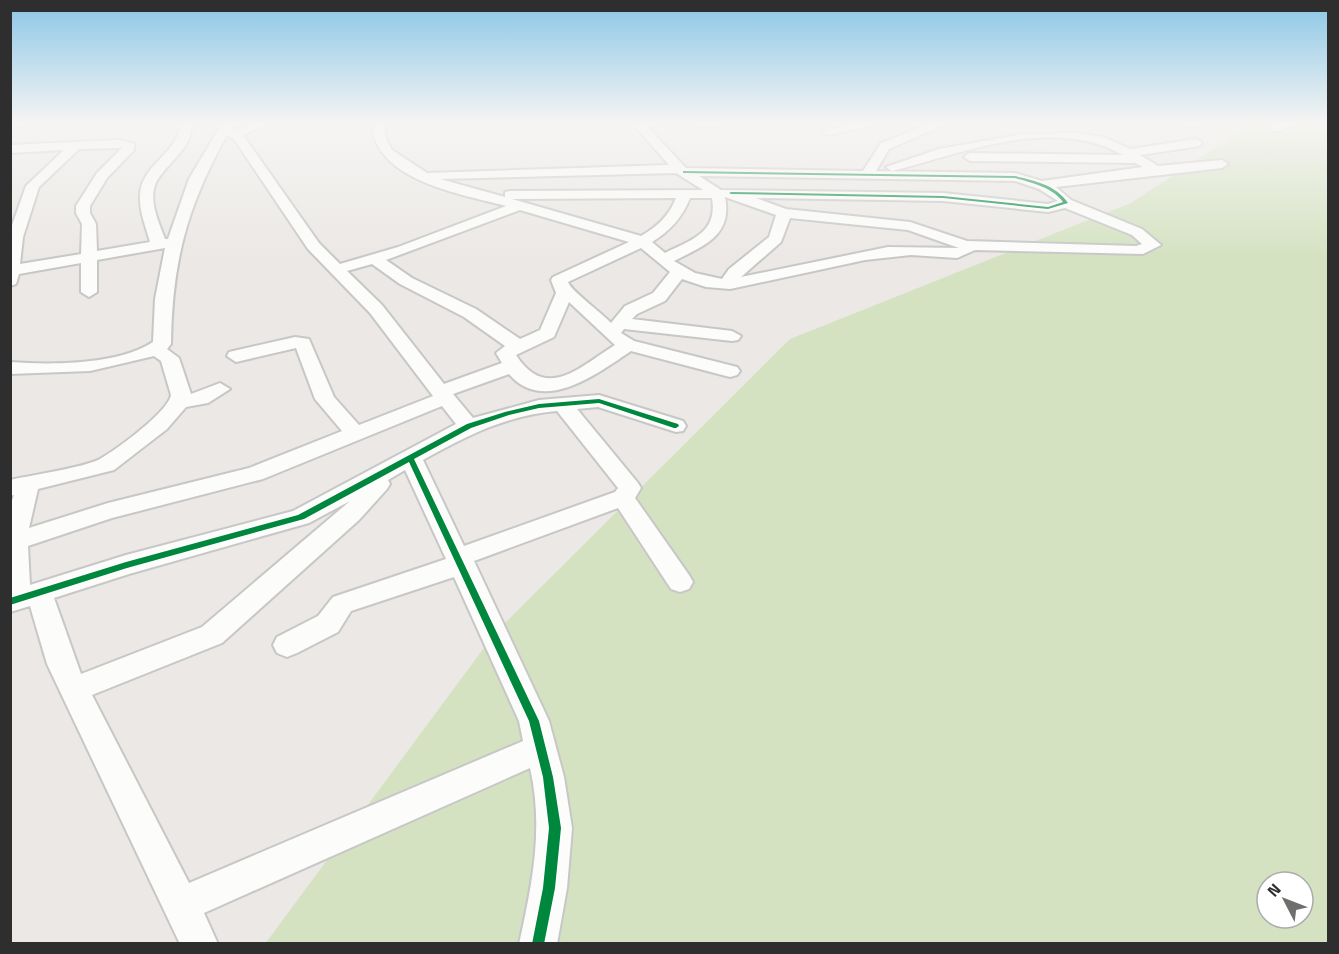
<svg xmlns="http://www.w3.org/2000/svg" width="1339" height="954" viewBox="0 0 1339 954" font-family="'Titillium Web',sans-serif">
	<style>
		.green { fill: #d4e2c1; fill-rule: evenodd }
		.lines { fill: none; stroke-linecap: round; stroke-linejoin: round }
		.minor-casing { stroke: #c7c7c7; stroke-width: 4 }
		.minor { fill: #fcfcfb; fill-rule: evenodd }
		.cycleway-casing { stroke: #fff; stroke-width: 3 }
		.cycleway { fill: #00873e; fill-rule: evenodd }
	</style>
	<rect width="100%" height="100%" fill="#ebe8e5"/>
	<!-- green -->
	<path class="green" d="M1253,123H1328V943L265,944L495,633L790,339L1131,203ZM1267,882H1303V918H1267Z"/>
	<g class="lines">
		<defs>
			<g id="minor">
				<path d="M10,123H22L10,132Z"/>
				<path d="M177,123H189C200,143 161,167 155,185C149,202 159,223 165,239H168L189,179L222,123H234L231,128L235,130L253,123H269L243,135L319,243L340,264L398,247L506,206C462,194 374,181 372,123H384L386,139L392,150L427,173L669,165L632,123H644L686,168L863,171L881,143L932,123H948L889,149L876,171L1015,173L1042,181L1143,167L1135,163L970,161L964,157L970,153L1123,155C1052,115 963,153 892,171L886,167L939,149L1023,134L1076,133L1103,137L1130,149L1196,139L1202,143L1200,146L1140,155L1158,166L1222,160L1228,164L1222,168L1056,187L1071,200L1142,229L1161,245L1143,254L975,250L957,258L911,255L865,260L730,289L706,287L682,279L665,301L637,314L632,319L732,331L741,336L738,340L732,341L624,329L621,333L634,341L737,367L740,371L737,375L730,377L631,351C598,373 544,415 509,374L453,394L473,418L539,400L599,395L683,421L686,426L683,431L676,432L598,407L577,409L638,483L641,488L635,498L689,575L693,582L689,589L680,592L671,589L618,508L474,561L549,721L564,777L572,828L567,888L557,944H519C532,885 544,828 530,768L204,913L218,944H180L47,664L30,606L10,612V505L14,495L10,496V480C31,475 83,468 100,459C116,450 168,412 171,395L161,361L154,356L90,371L10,374V362C52,365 118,365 153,342L155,299L165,248L97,260V292L89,297L81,292V263L19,274L16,284L10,286V231L26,186L64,150L10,153V145L119,140L134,144V150L107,178L90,206V213L96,224L97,251L150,242C146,227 139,211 140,195C141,166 176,154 180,127ZM227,135L234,139L308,249L370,313L433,396L359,425L334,397L309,339L295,337L229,352L227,356L236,362L296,348L315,399L342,431L249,468L108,503L29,528L38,489L114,470L167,429L186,407L208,403L230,389L220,383L191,394L179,358L167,349L171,344C172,262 187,206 227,135ZM119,148H122L97,173L76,206V213L82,224L81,254L20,264L23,237L39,187L79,149ZM676,173L703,190L510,191L505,192V197L440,179ZM699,176L1015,181L1039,189L1058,201L1048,204L943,193L721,190ZM725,197L776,215L769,237L729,269L722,279L695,273L674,261C703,246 733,236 725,197ZM676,198C669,216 657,227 641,236L512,199ZM690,198H712C718,233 691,240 665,253L652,242C670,231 682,218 690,198ZM756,198L943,201L1048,212L1065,208L1132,235L1142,244L1136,246L967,241L910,222L786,209ZM520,210L629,242L553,277L551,280L556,293L540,330L520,339L476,309L412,278L386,260ZM790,218L908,230L959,248L888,247L741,277L781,242ZM641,248L670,272L653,293L625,306L611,323C601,312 571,291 568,282ZM372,264L400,284L464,317L505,346L496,353L502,363L444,384L382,305L347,271ZM569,302L615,345C580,367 546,402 516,355L554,337ZM442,406L456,424L293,511L126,555L30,585L28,546L112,518L263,479ZM557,411L618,488L615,492L464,546L423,460C466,436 507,415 557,411ZM405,470L446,559L333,597L318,616L277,637L273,645L277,653L287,657L297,653L338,632L351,611L454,577L519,721L523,741L189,883L92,695L222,643L359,520L387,489L390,484L388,480ZM350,501L202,627L81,674L54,598L129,574L309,523Z"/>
				<path d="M694,123H721C715,128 700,128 694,123Z"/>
				<path d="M857,123H882L828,135L822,132Z"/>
				<path d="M1181,123H1198L1200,125L1194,128Z"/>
				<path d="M1279,123H1294L1279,131H1271V127Z"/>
			</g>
		</defs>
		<!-- minor casing -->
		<use href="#minor" class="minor-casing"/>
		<!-- minor -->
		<use href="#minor" class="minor"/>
		<defs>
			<g id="cycleway">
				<path d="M685,171L1015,176C1035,181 1056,185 1068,203L1048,209L943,198L731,194L729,193L731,192L943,196L1048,207L1063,202C1052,187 1032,183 1015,178L683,173V171Z"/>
				<path d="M599,399L678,424L679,426L676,428H674L599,403L539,408L509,415L471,428L414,459L539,721L553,777L561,828L555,888L544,944H532L543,888L549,828L543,777L529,721L409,462L304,519L127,568L10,605V598L126,562L298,515L467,424L505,412L539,404Z"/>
			</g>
		</defs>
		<!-- cycleway casing -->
		<use href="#cycleway" class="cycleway-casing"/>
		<!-- cycleway -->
		<use href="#cycleway" class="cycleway"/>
	</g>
	<!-- sky -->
	<linearGradient id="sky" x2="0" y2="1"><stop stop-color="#8bc6e6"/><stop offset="0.48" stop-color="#f6f5f3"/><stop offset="1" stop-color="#f6f5f3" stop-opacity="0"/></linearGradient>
	<rect width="1339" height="257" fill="url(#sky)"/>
	<!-- border -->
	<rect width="1339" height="954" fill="none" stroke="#2e2e2e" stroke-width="24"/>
	<!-- north arrow -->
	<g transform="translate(1285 900) rotate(312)"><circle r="28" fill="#ffffff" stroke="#ababab" stroke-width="1.5"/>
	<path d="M0-4.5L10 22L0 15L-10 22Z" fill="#706f6e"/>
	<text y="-9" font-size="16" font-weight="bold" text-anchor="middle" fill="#2e2e2e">N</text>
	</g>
</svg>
